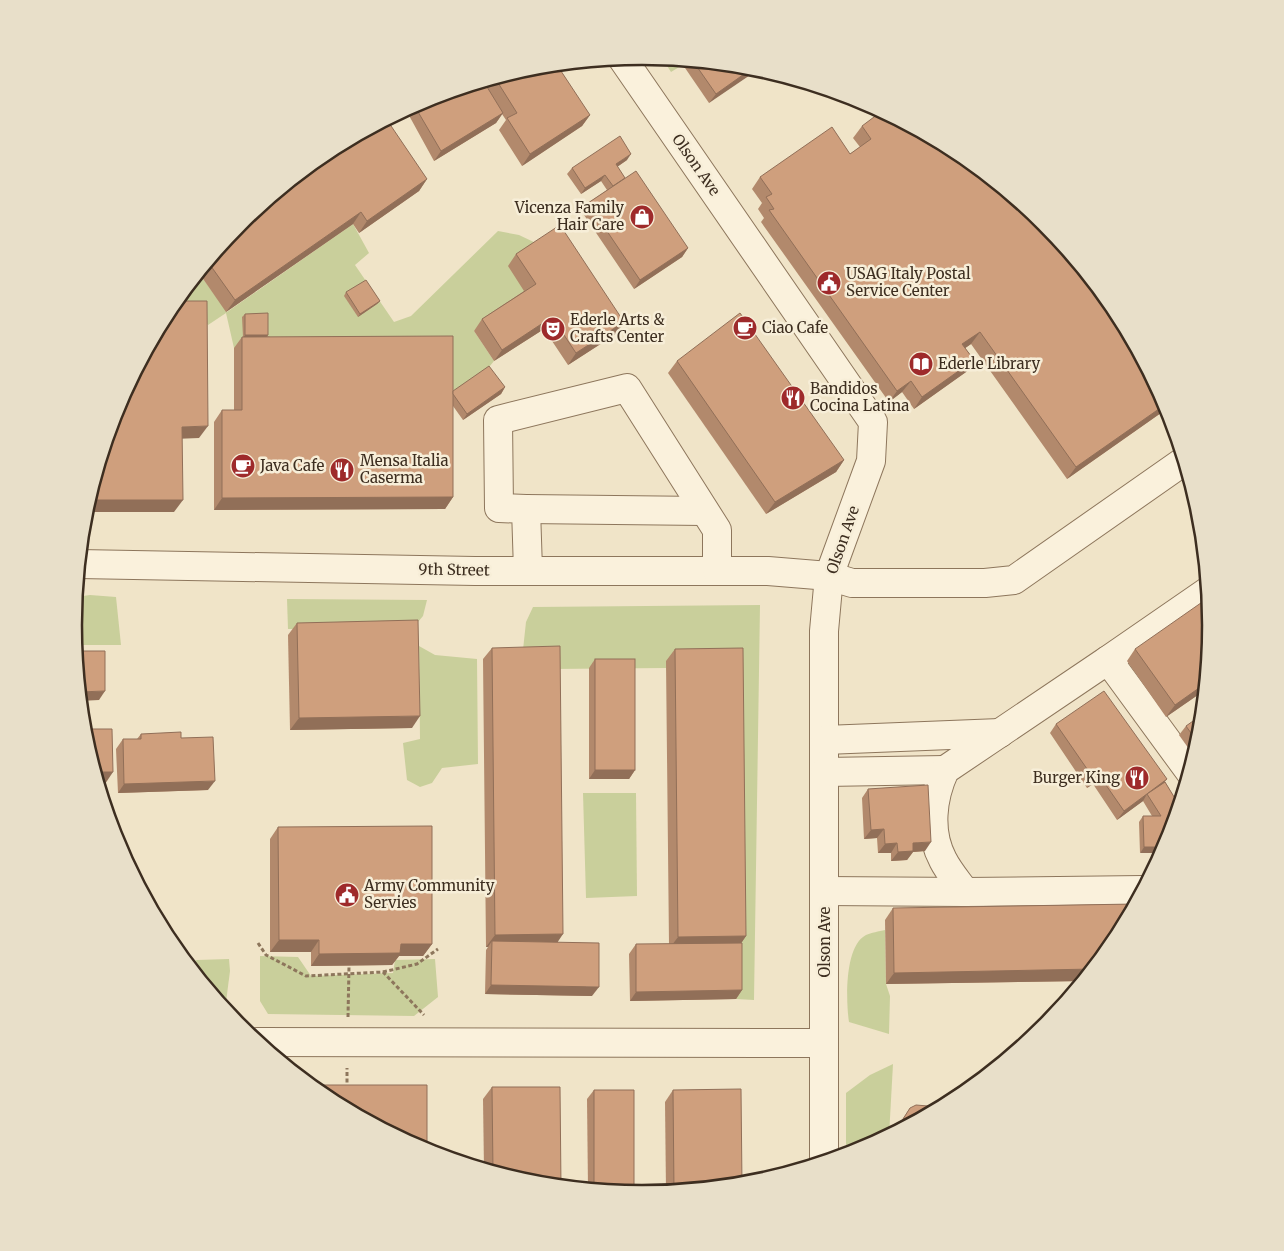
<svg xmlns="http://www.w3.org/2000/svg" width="1284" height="1251" viewBox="0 0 1284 1251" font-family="Merriweather,serif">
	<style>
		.green { fill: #c9cf9b }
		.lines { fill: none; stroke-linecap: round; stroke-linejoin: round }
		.minor-casing { stroke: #8d765c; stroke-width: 30 }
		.path { stroke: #8d765c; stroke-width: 3; stroke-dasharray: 4 2.5; stroke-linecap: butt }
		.minor { stroke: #faf1dc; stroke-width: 28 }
		.wall { fill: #b2896c }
		.shaded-wall { fill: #916f58 }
		.building { fill: #cf9f7d; stroke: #916f58 }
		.labels { text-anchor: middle; stroke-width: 5; stroke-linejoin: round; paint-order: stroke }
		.street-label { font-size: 15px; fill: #3d2e20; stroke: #f7eed8 }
		.poi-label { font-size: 15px; fill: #3d2e20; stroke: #f7eed8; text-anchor: start }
		.rim { fill: none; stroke: #3d2e20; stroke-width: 2.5 }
	</style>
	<rect width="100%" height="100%" fill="#f0e4c8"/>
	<!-- green -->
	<g class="green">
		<path d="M662,58L689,61L671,72Z"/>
		<path d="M353,224L369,253L355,265L394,322L411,316L498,231L519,235L540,245L527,296L474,331L494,361L485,372L447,398L444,348H234L226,313L208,325L199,313L175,302L199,273L227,312Z"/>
		<path d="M90,595L116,597L121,645H75L73,625L76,597Z"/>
		<path d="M287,599L427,600L423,616L412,629H288Z"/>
		<path d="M760,605L754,1000L736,999L666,668L551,669L522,659L526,622L533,607Z"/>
		<path d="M419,646L435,655L477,659L478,764L442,768L432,783L420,787L407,780L403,743L420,739Z"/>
		<path d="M583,793H636L637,896L586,898Z"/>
		<path d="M885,930L886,984L890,996L889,1034L849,1022C846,1003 844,946 866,935C871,933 879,931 885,930Z"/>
		<path d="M260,956L298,957L311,976L393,973L395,960L435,959L438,997L414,1016L268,1014L260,1001Z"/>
		<path d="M229,959L230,971L225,1010L187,964L197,960Z"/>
		<path d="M893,1064L889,1136L860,1152L846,1156V1093L870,1075Z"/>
	</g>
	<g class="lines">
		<defs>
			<g id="minor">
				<path d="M622,58L873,422L871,461L829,576L824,631V1162"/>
				<path d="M526,509L704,511"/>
				<path d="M79,564L475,571H768L829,576L852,583H985L1014,580L1184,461"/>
				<path d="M528,570L526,509L499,508L498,420L627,388L717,530V571"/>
				<path d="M1108,660L1208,591"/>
				<path d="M825,740L1000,733"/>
				<path d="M825,772L945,770"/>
				<path d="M825,891L965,892L1143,890"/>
				<path d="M965,892C958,882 949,872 943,860C928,832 932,798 945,770L1108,660L1190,772"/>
				<path d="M257,1042L824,1043"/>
			</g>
		</defs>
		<!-- minor casing -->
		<use href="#minor" class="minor-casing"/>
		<!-- path -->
		<g class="path">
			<path d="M258,943L266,955L306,976L383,972L424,1015"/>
			<path d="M383,972L417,964L438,949"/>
			<path d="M348,1017L349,966"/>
			<path d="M347,1089V1068"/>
		</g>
		<!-- minor -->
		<use href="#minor" class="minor"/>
	</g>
	<!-- wall -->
	<g class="wall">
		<path d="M686,61L753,67L709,103L683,65Z"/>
		<path d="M531,67L590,115L582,126L522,166L499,130L506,120L502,114L496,123L434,161L406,110L424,99Z"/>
		<path d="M862,126L1168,408L1067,479L971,344L965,348L974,360L966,372L914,409L902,392L889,402L761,222L764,218L758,209L762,203L752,189L760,177L850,154L860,147L853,138Z"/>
		<path d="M627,160L617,167L625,178L688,248L682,257L634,289L582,212L588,203L607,190L601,181L581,194L567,174L572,168Z"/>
		<path d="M427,179L419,191L359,233L353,224L226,312L199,273L240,223Z"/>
		<path d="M516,254L624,322L616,334L568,365L544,329L494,361L474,331L482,319L524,291L508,266Z"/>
		<path d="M346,292L380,301L377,304L358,317L344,296Z"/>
		<path d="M245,314L268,335L267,336L453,391L505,387L501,394L463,420L453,406V497L445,509L214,510V422L222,410H234V348L242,337H243L242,317Z"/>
		<path d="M677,361L844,460L836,472L766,514L668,373Z"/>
		<path d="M297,623L412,728L290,730L288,635Z"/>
		<path d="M492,648L558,942L592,996L485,994L486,950L488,947H486L483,659Z"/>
		<path d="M675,649L746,936L741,943L742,990L736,999L630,1001L629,954L636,944H669L666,661Z"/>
		<path d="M1135,649L1205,690L1166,717L1127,661Z"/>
		<path d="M595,659L635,770L629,779H589V668Z"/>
		<path d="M1056,724L1165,782L1179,805L1140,853L1139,822L1143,816H1152L1143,801L1117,820L1093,784L1087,788L1050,733Z"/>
		<path d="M1186,726L1200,737L1194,756L1179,735Z"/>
		<path d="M141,734L181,738L208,790L118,793L116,749L123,739H137Z"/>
		<path d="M868,789L925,851L913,852L907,860L891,861V853H878L877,838L864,839L862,798Z"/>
		<path d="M278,827L432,944L423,956H399L392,965L311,966V952H270V839Z"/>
		<path d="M893,908L1115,942L1083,981L886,984L885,920Z"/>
		<path d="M492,1087L531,1184L484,1170L483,1099Z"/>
		<path d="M594,1090L634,1194L588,1189L587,1099Z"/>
		<path d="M673,1090L742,1185L666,1192L665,1102Z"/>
		<path d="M910,1108L935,1111L899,1130V1125Z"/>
	</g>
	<!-- shaded-wall -->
	<g class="shaded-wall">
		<path d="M754,67L759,69L709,103L716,94Z"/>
		<path d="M503,113L496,123L434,161L441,151Z"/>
		<path d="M590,115L582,126L522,166L530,154Z"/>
		<path d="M631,154L627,160L611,171L616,164Z"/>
		<path d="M605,175L601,181L581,194L585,188Z"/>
		<path d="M427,179L419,191L359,233L367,221Z"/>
		<path d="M361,212L353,224L226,312L235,300Z"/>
		<path d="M688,248L682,257L634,289L640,280Z"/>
		<path d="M380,301L377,304L358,317L360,314Z"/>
		<path d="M552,317L544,329L494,361L502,350Z"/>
		<path d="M624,322L616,334L568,365L576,353Z"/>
		<path d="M980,332L971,344L954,356L962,344Z"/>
		<path d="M245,335H268L266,338H243Z"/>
		<path d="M974,360L966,372L914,409L922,397Z"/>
		<path d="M911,381L902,392L889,402L897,391Z"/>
		<path d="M505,387L501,394L463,420L467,414Z"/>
		<path d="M1166,404L1168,408L1067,479L1076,467Z"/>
		<path d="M208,426L199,438L174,439L182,427Z"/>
		<path d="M844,460L836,472L766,514L775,502Z"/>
		<path d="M453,497L445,509L214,510L222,498Z"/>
		<path d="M88,500H183L174,512H84Z"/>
		<path d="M1206,683L1205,690L1166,717L1175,705Z"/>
		<path d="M105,691L99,700L80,701L79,692Z"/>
		<path d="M420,716L412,728L290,730L299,718Z"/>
		<path d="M595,770H635L629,779H589Z"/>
		<path d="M95,772H113L105,784H98Z"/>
		<path d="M1099,775L1093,784L1087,788L1094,779Z"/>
		<path d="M1167,779L1160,788L1147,794L1143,801L1117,820L1124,811Z"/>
		<path d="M215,781L208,790L118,793L124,784Z"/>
		<path d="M884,829L877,838L864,839L871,830Z"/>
		<path d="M931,842L925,851L913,852L907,860L891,861L898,852L913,843Z"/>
		<path d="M897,843L891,853H878L885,844Z"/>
		<path d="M1144,847H1166L1163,853H1140Z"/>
		<path d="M563,934L555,946L492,941L488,947H486L495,935Z"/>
		<path d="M746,936L738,948L669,949L678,937Z"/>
		<path d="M279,940H319L311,952H270Z"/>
		<path d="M401,944H432L423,956H399L392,965L311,966L319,954Z"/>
		<path d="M1093,969L1083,981L886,984L894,973Z"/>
		<path d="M491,985L599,987L592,996L485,994Z"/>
		<path d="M742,990L736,999L630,1001L636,992Z"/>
	</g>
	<!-- building -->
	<g class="building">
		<path d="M693,61L753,67H754L716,94Z"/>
		<path d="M557,65L590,115L530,154L507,118L517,113L495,78L531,67Z"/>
		<path d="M484,82L503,113L441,151L414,105L424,99Z"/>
		<path d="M882,111L958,152L1045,223L1115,309L1166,404L1076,467L980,332L962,344L974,360L922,397L911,381L897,391L769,210L774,209L766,197L772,194L760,177L832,127L850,154L871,139L862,126Z"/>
		<path d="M387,120L427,179L367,221L361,212L235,300L208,262L240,223L326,152Z"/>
		<path d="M620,136L631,154L616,164L625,178L613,186L605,175L585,188L572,168Z"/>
		<path d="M636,171L688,248L640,280L588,203Z"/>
		<path d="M560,225L624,322L576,353L552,317L502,350L482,319L536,284L516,254Z"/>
		<path d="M366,280L380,301L360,314L346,292Z"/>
		<path d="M183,292V301H207L208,426L182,427L183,500H88L116,407L169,309Z"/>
		<path d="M268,313V335H245V314Z"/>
		<path d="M740,313L844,460L775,502L677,361Z"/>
		<path d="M453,336V497L222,498V410H242V337Z"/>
		<path d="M489,366L505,387L467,414L453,394V391Z"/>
		<path d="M1208,598L1211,626L1206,683L1175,705L1135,649Z"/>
		<path d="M418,620L420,716L299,718L297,623Z"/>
		<path d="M560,646L563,934L495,935L492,648Z"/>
		<path d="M743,648L746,936L678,937L675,649Z"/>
		<path d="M75,651H105V691L79,692Z"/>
		<rect x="595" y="659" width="40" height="111"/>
		<path d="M1104,691L1167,779L1124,811L1099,775L1094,779L1056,724Z"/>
		<path d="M1203,714L1200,737L1198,743L1186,726Z"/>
		<path d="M83,729H112L113,772H95L84,736Z"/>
		<path d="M181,732V738L213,737L215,781L124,784L123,739H141V734Z"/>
		<path d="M1165,782L1179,805L1168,844L1166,847H1144L1143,816H1161L1147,794Z"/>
		<path d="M928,785L931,842L913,843V851L898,852L897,843L885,844L884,829L871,830L868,789Z"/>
		<path d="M432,826V944H401L400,953L319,954V940H279L278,827Z"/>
		<path d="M1135,904L1115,942L1093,969L894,973L893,908Z"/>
		<path d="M492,941L599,943V987L491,985Z"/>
		<path d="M742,943V990L636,992V944Z"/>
		<path d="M309,1085H427V1152L326,1099Z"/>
		<path d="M492,1087H560L561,1187L531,1184L493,1172Z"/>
		<path d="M741,1089L742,1185L674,1192L673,1090Z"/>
		<path d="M594,1090H634V1194L594,1190Z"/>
		<path d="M916,1105L928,1106L935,1111L904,1128L903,1119L910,1108Z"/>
	</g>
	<!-- icons -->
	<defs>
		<symbol id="shop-disc" viewBox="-11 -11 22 22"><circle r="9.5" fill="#9e2a2b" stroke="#f7eed8"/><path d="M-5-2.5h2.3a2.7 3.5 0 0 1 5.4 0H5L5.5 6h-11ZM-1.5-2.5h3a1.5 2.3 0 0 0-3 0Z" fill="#fff"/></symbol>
		<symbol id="civic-disc" viewBox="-11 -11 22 22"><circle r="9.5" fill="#9e2a2b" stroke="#f7eed8"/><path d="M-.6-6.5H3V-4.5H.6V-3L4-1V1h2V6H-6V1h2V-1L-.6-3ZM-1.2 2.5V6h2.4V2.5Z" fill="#fff"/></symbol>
		<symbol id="cafe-disc" viewBox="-11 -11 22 22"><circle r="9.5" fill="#9e2a2b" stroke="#f7eed8"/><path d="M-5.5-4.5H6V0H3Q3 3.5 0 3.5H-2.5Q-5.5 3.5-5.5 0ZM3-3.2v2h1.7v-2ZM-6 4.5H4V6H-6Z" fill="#fff"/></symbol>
		<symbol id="theatre-disc" viewBox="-11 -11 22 22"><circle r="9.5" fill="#9e2a2b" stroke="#f7eed8"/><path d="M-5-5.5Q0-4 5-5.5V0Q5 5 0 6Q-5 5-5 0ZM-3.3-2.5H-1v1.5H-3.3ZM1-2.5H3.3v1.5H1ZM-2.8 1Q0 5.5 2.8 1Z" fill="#fff"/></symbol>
		<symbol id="library-disc" viewBox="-11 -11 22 22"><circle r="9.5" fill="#9e2a2b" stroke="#f7eed8"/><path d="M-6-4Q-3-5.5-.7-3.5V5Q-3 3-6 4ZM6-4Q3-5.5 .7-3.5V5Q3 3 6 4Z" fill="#fff"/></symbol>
		<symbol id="restaurant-disc" viewBox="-11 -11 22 22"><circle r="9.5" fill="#9e2a2b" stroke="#f7eed8"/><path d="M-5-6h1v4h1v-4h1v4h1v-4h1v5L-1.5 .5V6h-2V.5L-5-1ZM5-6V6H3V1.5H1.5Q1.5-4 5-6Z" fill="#fff"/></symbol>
	</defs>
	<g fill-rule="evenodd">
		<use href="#shop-disc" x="628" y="203" width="28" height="28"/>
		<use href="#civic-disc" x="815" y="269" width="28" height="28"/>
		<use href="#cafe-disc" x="731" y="314" width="28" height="28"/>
		<use href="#theatre-disc" x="539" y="315" width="28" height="28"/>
		<use href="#library-disc" x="907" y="350" width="28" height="28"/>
		<use href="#restaurant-disc" x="779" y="384" width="28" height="28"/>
		<use href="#cafe-disc" x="229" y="452" width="28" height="28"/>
		<use href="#restaurant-disc" x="328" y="456" width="28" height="28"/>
		<use href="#restaurant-disc" x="1123" y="764" width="28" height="28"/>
		<use href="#civic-disc" x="333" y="881" width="28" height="28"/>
	</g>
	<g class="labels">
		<!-- street labels -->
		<g class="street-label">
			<text transform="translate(696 165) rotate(55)" y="5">Olson Ave</text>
			<text transform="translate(843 540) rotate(-71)" y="5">Olson Ave</text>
			<text transform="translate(454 570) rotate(1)" y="5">9th Street</text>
			<text transform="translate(825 942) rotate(-90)" y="5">Olson Ave</text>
		</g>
		<!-- poi labels -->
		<g class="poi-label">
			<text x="624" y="213" text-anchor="end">Vicenza Family<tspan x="624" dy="17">Hair Care</tspan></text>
			<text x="846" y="279">USAG Italy Postal<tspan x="846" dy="17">Service Center</tspan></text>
			<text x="570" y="325">Ederle Arts &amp;<tspan x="570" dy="17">Crafts Center</tspan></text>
			<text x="762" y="333">Ciao Cafe</text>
			<text x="938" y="369">Ederle Library</text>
			<text x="810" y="394">Bandidos<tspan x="810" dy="17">Cocina Latina</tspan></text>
			<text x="360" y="466">Mensa Italia<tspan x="360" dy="17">Caserma</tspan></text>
			<text x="260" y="471">Java Cafe</text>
			<text x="1120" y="783" text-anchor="end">Burger King</text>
			<text x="364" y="891">Army Community<tspan x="364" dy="17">Servies</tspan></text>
		</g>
	</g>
	<!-- crop -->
	<path d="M0 0H1284V1251H0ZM82 625a560 560 0 1 1 1120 0a560 560 0 1 1-1120 0Z" fill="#e8dfc9" fill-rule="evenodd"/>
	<path class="rim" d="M82 625a560 560 0 1 1 1120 0a560 560 0 1 1-1120 0Z"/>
</svg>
